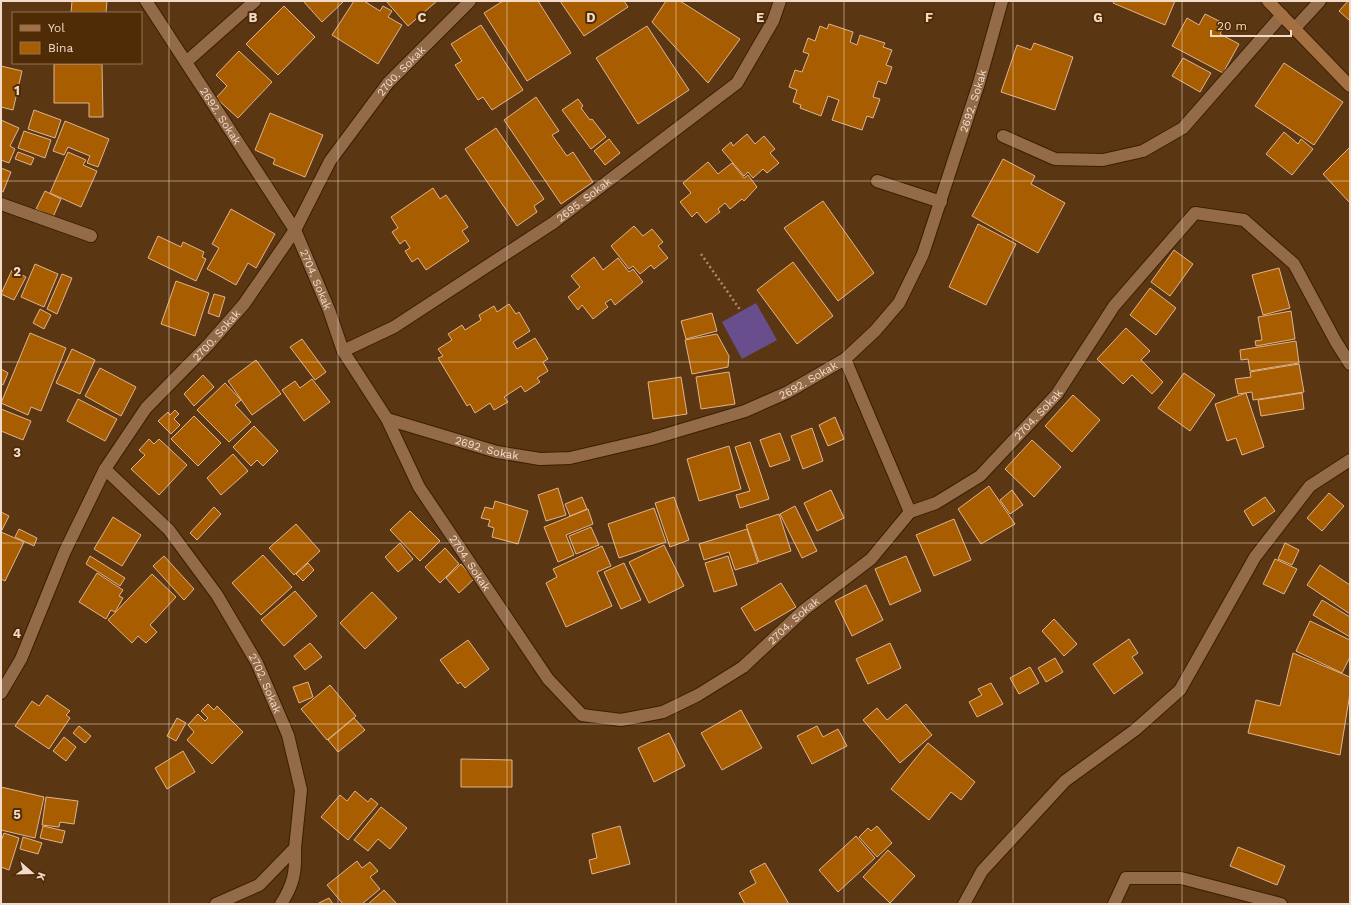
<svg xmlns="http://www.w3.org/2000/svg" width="1351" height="905" viewBox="0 0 1351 905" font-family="'Work Sans',sans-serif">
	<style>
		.green { fill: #684e8d }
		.building { fill: #a85e00; stroke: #dfb38f }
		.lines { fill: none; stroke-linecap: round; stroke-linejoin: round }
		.service-casing { stroke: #3a1f04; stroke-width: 14 }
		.minor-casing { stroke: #3a1f04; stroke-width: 14 }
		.secondary-casing { stroke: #3a1f04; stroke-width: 14 }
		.path { stroke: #ab8e74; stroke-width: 2.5; stroke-dasharray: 2 3; stroke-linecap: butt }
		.service { stroke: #936b49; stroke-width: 12 }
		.minor { stroke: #936b49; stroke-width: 12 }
		.secondary { stroke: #a47042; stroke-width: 12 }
		.grid { fill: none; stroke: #f2dbc9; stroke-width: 1; stroke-opacity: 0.55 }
		.labels { text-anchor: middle; stroke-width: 4; stroke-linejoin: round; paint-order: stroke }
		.street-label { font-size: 11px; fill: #f2dbc9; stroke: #4f2b06 }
		.grid-label { font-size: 13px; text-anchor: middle; font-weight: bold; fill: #f2dbc9; stroke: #4f2b06; stroke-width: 4; stroke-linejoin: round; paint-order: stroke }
	</style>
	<rect width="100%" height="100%" fill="#5a3613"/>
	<!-- green -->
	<path class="green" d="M756,303L777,340L742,359L722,322Z"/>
	<!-- building -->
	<g class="building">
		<path d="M72,1H107L106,13H71Z"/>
		<path d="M303,1H344L322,22Z"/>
		<path d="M354,1H364L380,11L383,6L392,11L388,17L402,25L378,64L332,35Z"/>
		<path d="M386,1H437L408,26Z"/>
		<path d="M503,1H538L571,53L527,81L484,13Z"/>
		<path d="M560,1H624L628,7L584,36Z"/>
		<path d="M666,1H680L740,39L708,83L652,22Z"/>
		<path d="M1114,1H1175L1165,25L1113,3Z"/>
		<path d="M1348,1H1350V21L1339,11Z"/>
		<path d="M284,6L315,37L278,75L246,44Z"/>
		<path d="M1205,14L1225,24L1220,34L1239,44L1223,73L1172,46L1187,18L1199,25Z"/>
		<path d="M829,24L853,32L850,42L857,45L860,35L885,43L883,47L892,50L886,65L892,67L886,84L878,81L873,97L880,99L873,118L867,116L862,130L832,120L839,100L828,96L821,116L800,108L801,105L793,102L797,90L789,87L795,70L802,72L809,54L803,52L808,38L815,41L820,26L827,29Z"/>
		<path d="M481,25L523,90L492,110L483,97L478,100L455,65L462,61L451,44Z"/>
		<path d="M647,26L689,90L638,124L596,58Z"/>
		<path d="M1034,43L1073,57L1055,110L1001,92L1017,45L1031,50Z"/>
		<path d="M239,51L272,82L238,118L216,98L227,86L216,75Z"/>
		<path d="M1183,58L1211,73L1200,92L1172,76Z"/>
		<path d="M1284,63L1343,102L1314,145L1255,106Z"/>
		<path d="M54,64H102L103,117H89V103H54Z"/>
		<path d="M1,66L22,71L13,110L1,107Z"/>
		<path d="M536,97L559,131L552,135L567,156L573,152L593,182L561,204L504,120Z"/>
		<path d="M578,99L583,106L581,108L590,120L592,119L606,137L591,149L562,110Z"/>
		<path d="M34,110L61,120L55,138L28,129Z"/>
		<path d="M270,113L323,135L305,177L273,164L275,159L255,150Z"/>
		<path d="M1,120L19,128L10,146L15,149L9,163L1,160Z"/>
		<path d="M65,121L109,139L98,167L87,163L90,156L68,147L64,155L53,151Z"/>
		<path d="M496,128L544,199L534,206L537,212L517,226L465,149Z"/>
		<path d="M24,131L51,140L45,158L18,148Z"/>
		<path d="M1284,132L1298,144L1301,139L1313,149L1292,175L1266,154Z"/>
		<path d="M747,134L755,144L764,136L775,149L770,153L779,163L767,173L763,169L753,178L748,172L744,176L722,150L731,142L733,146Z"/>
		<path d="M609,139L620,153L605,165L594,151Z"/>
		<path d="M1350,147V203L1323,174Z"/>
		<path d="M18,152L34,158L31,165L15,159Z"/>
		<path d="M68,152L86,160L83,165L97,171L81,207L50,193Z"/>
		<path d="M1003,159L1035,176L1031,184L1065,203L1038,253L972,216Z"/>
		<path d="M708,162L718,174L732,163L744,178L748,175L757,187L744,201L742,199L730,209L725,203L718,209L720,212L706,223L697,212L692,217L680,202L691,193L683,183Z"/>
		<path d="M1,168L11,172L3,192L1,191Z"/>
		<path d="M433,188L440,199L446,195L468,227L462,231L469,241L426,270L418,258L412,262L405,251L410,248L405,240L400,244L392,232L398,228L391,217Z"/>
		<path d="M45,191L61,199L53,217L36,209Z"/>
		<path d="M823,201L874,273L838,301L784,228Z"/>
		<path d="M231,209L275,234L256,268L248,263L236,285L207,269L219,248L212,244Z"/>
		<path d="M978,224L1016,244L986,305L949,287Z"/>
		<path d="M634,226L643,236L652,229L663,242L658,246L668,258L654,269L651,265L640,274L633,266L629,269L611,246Z"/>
		<path d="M158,236L181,247L183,242L204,252L202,257L206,259L196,281L148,258Z"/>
		<path d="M1174,250L1193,264L1170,296L1151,282Z"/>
		<path d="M594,257L603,270L618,258L629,272L633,269L643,282L615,305L611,299L605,303L608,307L593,319L582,305L578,310L568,297L580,287L571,276Z"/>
		<path d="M793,262L833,316L797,344L757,290Z"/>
		<path d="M35,264L58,274L44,307L21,297Z"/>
		<path d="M1279,268L1290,308L1263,315L1252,275Z"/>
		<path d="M12,270L26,277L14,300L1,294Z"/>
		<path d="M62,274L72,278L57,314L47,309Z"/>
		<path d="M176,281L209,293L195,336L161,324Z"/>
		<path d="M1150,288L1176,308L1156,335L1130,315Z"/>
		<path d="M214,294L225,297L219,317L208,313Z"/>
		<path d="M509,304L516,314L519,312L530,331L513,342L517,349L535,338L548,359L543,362L548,371L537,378L540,382L525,392L521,386L504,397L508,402L494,410L490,403L475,413L470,404L467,406L438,358L443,356L438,349L452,340L448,334L462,325L465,330L481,320L479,315L494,306L497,312Z"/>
		<path d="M40,309L51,315L44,329L33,323Z"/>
		<path d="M1291,311L1295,339L1256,346L1255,341L1262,340L1258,317Z"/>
		<path d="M712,313L717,331L686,339L681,321Z"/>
		<path d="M1126,328L1150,351L1141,360L1163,382L1152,394L1132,375L1123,384L1097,359Z"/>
		<path d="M30,333L66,348L41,411L31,407L28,415L1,403Z"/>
		<path d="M717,334L729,356L728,367L692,374L685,340Z"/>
		<path d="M302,339L326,372L315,380L290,347Z"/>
		<path d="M1296,341L1299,363L1250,371L1248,359L1241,360L1240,350Z"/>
		<path d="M72,349L95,360L80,394L56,383Z"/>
		<path d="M256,360L281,394L252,415L228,381Z"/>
		<path d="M1299,364L1304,392L1253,400L1252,392L1238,394L1235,379L1251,377L1250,372Z"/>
		<path d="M100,368L136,387L121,416L85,396Z"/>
		<path d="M1,369L8,373L3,385L1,384Z"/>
		<path d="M729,372L735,404L701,409L696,377Z"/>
		<path d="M1184,373L1215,395L1190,431L1158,408Z"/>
		<path d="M203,375L214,387L194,406L184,394Z"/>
		<path d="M681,377L687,414L653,419L648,382Z"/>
		<path d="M312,379L330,402L304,421L282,390L295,381L300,388Z"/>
		<path d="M225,383L241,400L235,405L251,422L229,442L197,410Z"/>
		<path d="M1246,393L1264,447L1242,455L1236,438L1227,441L1215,404Z"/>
		<path d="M1302,393L1304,409L1261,416L1258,400Z"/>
		<path d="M1073,395L1100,420L1072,452L1045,426Z"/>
		<path d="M78,399L117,419L105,441L67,421Z"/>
		<path d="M1,409L31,421L23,440L1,431Z"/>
		<path d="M175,410L179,414L174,419L180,425L171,434L158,421L168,412L170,415Z"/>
		<path d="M194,416L221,443L198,466L171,439Z"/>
		<path d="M835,417L844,439L828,446L819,425Z"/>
		<path d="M254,426L278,451L263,466L257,460L251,466L233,447Z"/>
		<path d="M812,428L823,461L803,469L791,436Z"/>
		<path d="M780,433L790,460L770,467L760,440Z"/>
		<path d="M149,439L154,444L159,439L187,465L159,495L131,469L145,455L139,450Z"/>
		<path d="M1032,440L1061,467L1034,497L1005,469Z"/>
		<path d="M750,442L769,499L740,508L736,495L750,491L735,447Z"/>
		<path d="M729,446L741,489L699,501L687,459Z"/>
		<path d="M233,454L248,471L221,495L207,478Z"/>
		<path d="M989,486L1015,524L981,544L958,509Z"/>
		<path d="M558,488L566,515L546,521L538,495Z"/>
		<path d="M831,490L844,518L817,531L804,503Z"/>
		<path d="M1012,490L1023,505L1010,514L1000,500Z"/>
		<path d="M1329,493L1344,506L1322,531L1307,518Z"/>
		<path d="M582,497L587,509L570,516L565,504Z"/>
		<path d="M674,497L689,540L670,547L655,503Z"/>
		<path d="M1265,497L1275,511L1253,526L1244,511Z"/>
		<path d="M495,501L528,511L518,544L492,537L494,528L488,526L490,520L481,518L485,507L493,509Z"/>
		<path d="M795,506L817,551L802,558L780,514Z"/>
		<path d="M214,507L221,514L197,540L190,533Z"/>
		<path d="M654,508L666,542L619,558L608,524Z"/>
		<path d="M588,509L593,524L566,535L574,555L558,562L544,527Z"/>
		<path d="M410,511L440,541L420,561L390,530Z"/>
		<path d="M1,512L9,516L2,530H1Z"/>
		<path d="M779,514L791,551L759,562L746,525Z"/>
		<path d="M113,517L141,535L122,566L94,549Z"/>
		<path d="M954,519L971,560L934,576L916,535Z"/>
		<path d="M296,524L320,551L294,575L269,548Z"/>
		<path d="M591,527L599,545L576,554L569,536Z"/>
		<path d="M19,529L37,538L34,546L15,537Z"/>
		<path d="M747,529L758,563L735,570L729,552L704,560L699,544Z"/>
		<path d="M1,532L24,542L5,581L1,579Z"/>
		<path d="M400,543L413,559L398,572L385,557Z"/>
		<path d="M1285,543L1299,550L1292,565L1278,559Z"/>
		<path d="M664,545L684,586L649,603L629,562Z"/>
		<path d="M602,546L611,566L597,572L612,606L566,627L546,583L557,577L553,569Z"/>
		<path d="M445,548L459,564L440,583L425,567Z"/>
		<path d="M263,555L292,587L261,615L232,583Z"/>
		<path d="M90,556L125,578L120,586L86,564Z"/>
		<path d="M164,556L194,589L184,600L153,566Z"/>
		<path d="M728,556L737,585L714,592L705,563Z"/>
		<path d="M906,556L921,591L890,605L875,569Z"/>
		<path d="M1275,559L1297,569L1284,594L1263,584Z"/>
		<path d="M308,563L314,570L303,581L296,574Z"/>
		<path d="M624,563L641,600L621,609L604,572Z"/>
		<path d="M461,564L474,579L459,593L446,578Z"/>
		<path d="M1320,565L1350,585V614L1307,585Z"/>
		<path d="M97,573L123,590L119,596L123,598L115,612L111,610L106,619L79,602Z"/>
		<path d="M152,574L176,597L150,625L157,632L146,643L138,636L132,643L108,620Z"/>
		<path d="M781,583L796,607L755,631L741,608Z"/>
		<path d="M866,585L883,620L852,636L835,601Z"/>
		<path d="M295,591L317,616L284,646L261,620Z"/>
		<path d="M372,592L397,618L365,649L340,623Z"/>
		<path d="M1322,600L1350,617V637L1313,615Z"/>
		<path d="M1054,619L1077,644L1064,656L1042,631Z"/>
		<path d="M1310,621L1350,640V657L1342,673L1296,651Z"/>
		<path d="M1129,639L1138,653L1132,657L1143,673L1114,694L1093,664Z"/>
		<path d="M468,640L489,669L465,688L460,682L458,684L440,660Z"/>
		<path d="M310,643L322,657L305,670L294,656Z"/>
		<path d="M890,643L901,668L868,684L856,659Z"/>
		<path d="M1293,653L1350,677V693L1340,755L1248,733L1256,700L1280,706Z"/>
		<path d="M1055,658L1063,672L1046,682L1038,668Z"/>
		<path d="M1030,667L1039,683L1019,694L1010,678Z"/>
		<path d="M308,682L313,697L299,703L293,687Z"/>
		<path d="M991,683L1003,704L977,717L969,702L982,695L978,689Z"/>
		<path d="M330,685L356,716L327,740L301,709Z"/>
		<path d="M47,695L70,711L66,715L70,718L49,749L15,726L32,701L39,706Z"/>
		<path d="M208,704L214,710L217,706L243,732L212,764L187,740L194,732L188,725L198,714L205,721L208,718L201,711Z"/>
		<path d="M906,704L932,735L900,763L863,720L877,708L887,720Z"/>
		<path d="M741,710L762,748L722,770L701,733Z"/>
		<path d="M177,718L186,723L176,741L167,736Z"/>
		<path d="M354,718L365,730L338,752L328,740Z"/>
		<path d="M79,726L91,736L85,743L73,733Z"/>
		<path d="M817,726L823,737L838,729L847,746L812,764L797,736Z"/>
		<path d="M669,733L685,766L654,782L638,748Z"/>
		<path d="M64,737L76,747L66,761L53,751Z"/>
		<path d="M928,743L975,782L961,800L951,792L929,820L891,789Z"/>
		<path d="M183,751L195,772L167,789L155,768Z"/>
		<path d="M461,759L512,760V787H461Z"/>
		<path d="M1,787L44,797L35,838L1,830Z"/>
		<path d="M355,791L368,802L371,798L378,804L348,840L321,817L340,795L347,801Z"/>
		<path d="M46,797L78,801L74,824L60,822L59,827L42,825Z"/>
		<path d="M381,807L407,828L390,849L378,839L368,851L354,840Z"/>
		<path d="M43,826L65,831L62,843L40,838Z"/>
		<path d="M620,826L630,864L592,874L589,860L597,858L592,834Z"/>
		<path d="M877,826L892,843L877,857L859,837L868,828L871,831Z"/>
		<path d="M4,833L19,838L9,870L1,867V841Z"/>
		<path d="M856,836L875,858L838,892L819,870Z"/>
		<path d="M23,837L42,843L38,854L20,849Z"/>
		<path d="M1238,847L1285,866L1277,885L1230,866Z"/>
		<path d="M888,850L915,876L890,903L863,877Z"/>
		<path d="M357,861L362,868L370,862L378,871L370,877L380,889L362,904H343L327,885Z"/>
		<path d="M765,863L789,904H745L739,893L756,883L750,871Z"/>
		<path d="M384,890L397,904H368Z"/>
		<path d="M329,898L333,904H317Z"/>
	</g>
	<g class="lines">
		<defs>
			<g id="service">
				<path d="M1003,136L1055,159L1103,160L1143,151L1183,128L1282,15"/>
				<path d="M877,181L941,202"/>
			</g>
			<g id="minor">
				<path id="s1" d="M146,1L295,230L329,310L343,351L387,419L419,487L548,679L582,715L621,720L663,712L698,695L743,667L804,610L871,559L910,512L936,503L980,476L1057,394L1114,306L1195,213L1244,220L1294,264L1336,342L1350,364"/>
				<path d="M1295,28L1320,1"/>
				<path d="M186,62L255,1"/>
				<path d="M1,204L91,236"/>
				<path id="s2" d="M343,351L394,327L553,223L737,83L773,21L780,1"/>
				<path d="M845,359L910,512"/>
				<path id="s3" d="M387,419L497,452L540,459L570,458L651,439L745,411L788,392L845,359L875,331L899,303L923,254L979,83L1002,1"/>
				<path id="s4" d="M105,469L169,530L217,595L257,663L288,735L301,790L295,848L259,885L216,904"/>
				<path id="s5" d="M1,693L21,659L65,551L105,469L146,408L208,345L244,304L295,230L330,161L388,83L470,1"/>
				<path d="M281,904C294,884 296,871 295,848"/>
				<path d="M964,904L982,871L1065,781L1135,730L1180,690L1255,557L1310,486L1350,460"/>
				<path d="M1114,904L1126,878H1181L1281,904"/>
			</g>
			<path id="secondary" d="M1268,1L1350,86"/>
		</defs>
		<!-- service casing -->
		<use href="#service" class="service-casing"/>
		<!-- minor casing -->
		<use href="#minor" class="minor-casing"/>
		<!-- secondary casing -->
		<use href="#secondary" class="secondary-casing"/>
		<!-- path -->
		<path class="path" d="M701,254L741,311"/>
		<!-- service -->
		<use href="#service" class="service"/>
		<!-- minor -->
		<use href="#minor" class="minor"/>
		<!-- secondary -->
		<use href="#secondary" class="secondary"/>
	</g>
	<!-- grid -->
	<path class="grid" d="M169,1V904M338,1V904M507,1V904M676,1V904M844,1V904M1013,1V904M1182,1V904M1,181H1350M1,362H1350M1,543H1350M1,724H1350"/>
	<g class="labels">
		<!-- street labels -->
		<g class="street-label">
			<text dy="4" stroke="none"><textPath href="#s5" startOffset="746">2700. Sokak</textPath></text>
			<text dy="4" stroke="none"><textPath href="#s3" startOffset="776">2692. Sokak</textPath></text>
			<text dy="4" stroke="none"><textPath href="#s1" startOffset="137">2692. Sokak</textPath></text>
			<text dy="4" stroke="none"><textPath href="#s2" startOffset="285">2695. Sokak</textPath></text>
			<text dy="4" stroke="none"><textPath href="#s1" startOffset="327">2704. Sokak</textPath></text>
			<text dy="4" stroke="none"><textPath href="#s5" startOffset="422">2700. Sokak</textPath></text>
			<text dy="4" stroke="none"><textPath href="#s3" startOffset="440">2692. Sokak</textPath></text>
			<text dy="4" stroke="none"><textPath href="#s1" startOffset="1407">2704. Sokak</textPath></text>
			<text dy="4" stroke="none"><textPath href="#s3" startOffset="104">2692. Sokak</textPath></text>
			<text dy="4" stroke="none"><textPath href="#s1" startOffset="651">2704. Sokak</textPath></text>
			<text dy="4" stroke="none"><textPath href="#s1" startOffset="1083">2704. Sokak</textPath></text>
			<text dy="4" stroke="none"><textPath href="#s4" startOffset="270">2702. Sokak</textPath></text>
		</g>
	</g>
	<g class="grid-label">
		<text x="253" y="22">B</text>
		<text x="422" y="22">C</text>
		<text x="591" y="22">D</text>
		<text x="760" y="22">E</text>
		<text x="929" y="22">F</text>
		<text x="1098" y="22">G</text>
		<text x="17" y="95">1</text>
		<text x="17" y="276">2</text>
		<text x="17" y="457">3</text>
		<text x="17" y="638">4</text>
		<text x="17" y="819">5</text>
	</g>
	<!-- border -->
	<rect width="1351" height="905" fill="none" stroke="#f2dbc9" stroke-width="4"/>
	<!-- legend -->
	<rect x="12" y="12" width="130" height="52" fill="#4f2b06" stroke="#907154"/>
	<rect x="20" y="25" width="20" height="6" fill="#a47042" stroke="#907154"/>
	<text x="48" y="32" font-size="12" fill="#f2dbc9">Yol</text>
	<rect x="20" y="42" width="20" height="12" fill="#a85e00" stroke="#907154"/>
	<text x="48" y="52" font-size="12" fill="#f2dbc9">Bina</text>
	<!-- north arrow -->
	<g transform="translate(32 873) rotate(110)" stroke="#4f2b06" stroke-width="3" paint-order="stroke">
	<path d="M0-3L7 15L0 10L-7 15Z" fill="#f2dbc9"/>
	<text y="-6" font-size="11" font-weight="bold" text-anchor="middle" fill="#f2dbc9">K</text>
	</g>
	<!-- scale -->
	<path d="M1211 30v6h80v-6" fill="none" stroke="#f2dbc9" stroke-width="2"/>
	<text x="1217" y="30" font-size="12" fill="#f2dbc9" stroke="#4f2b06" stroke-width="3" paint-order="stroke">20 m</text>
</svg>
